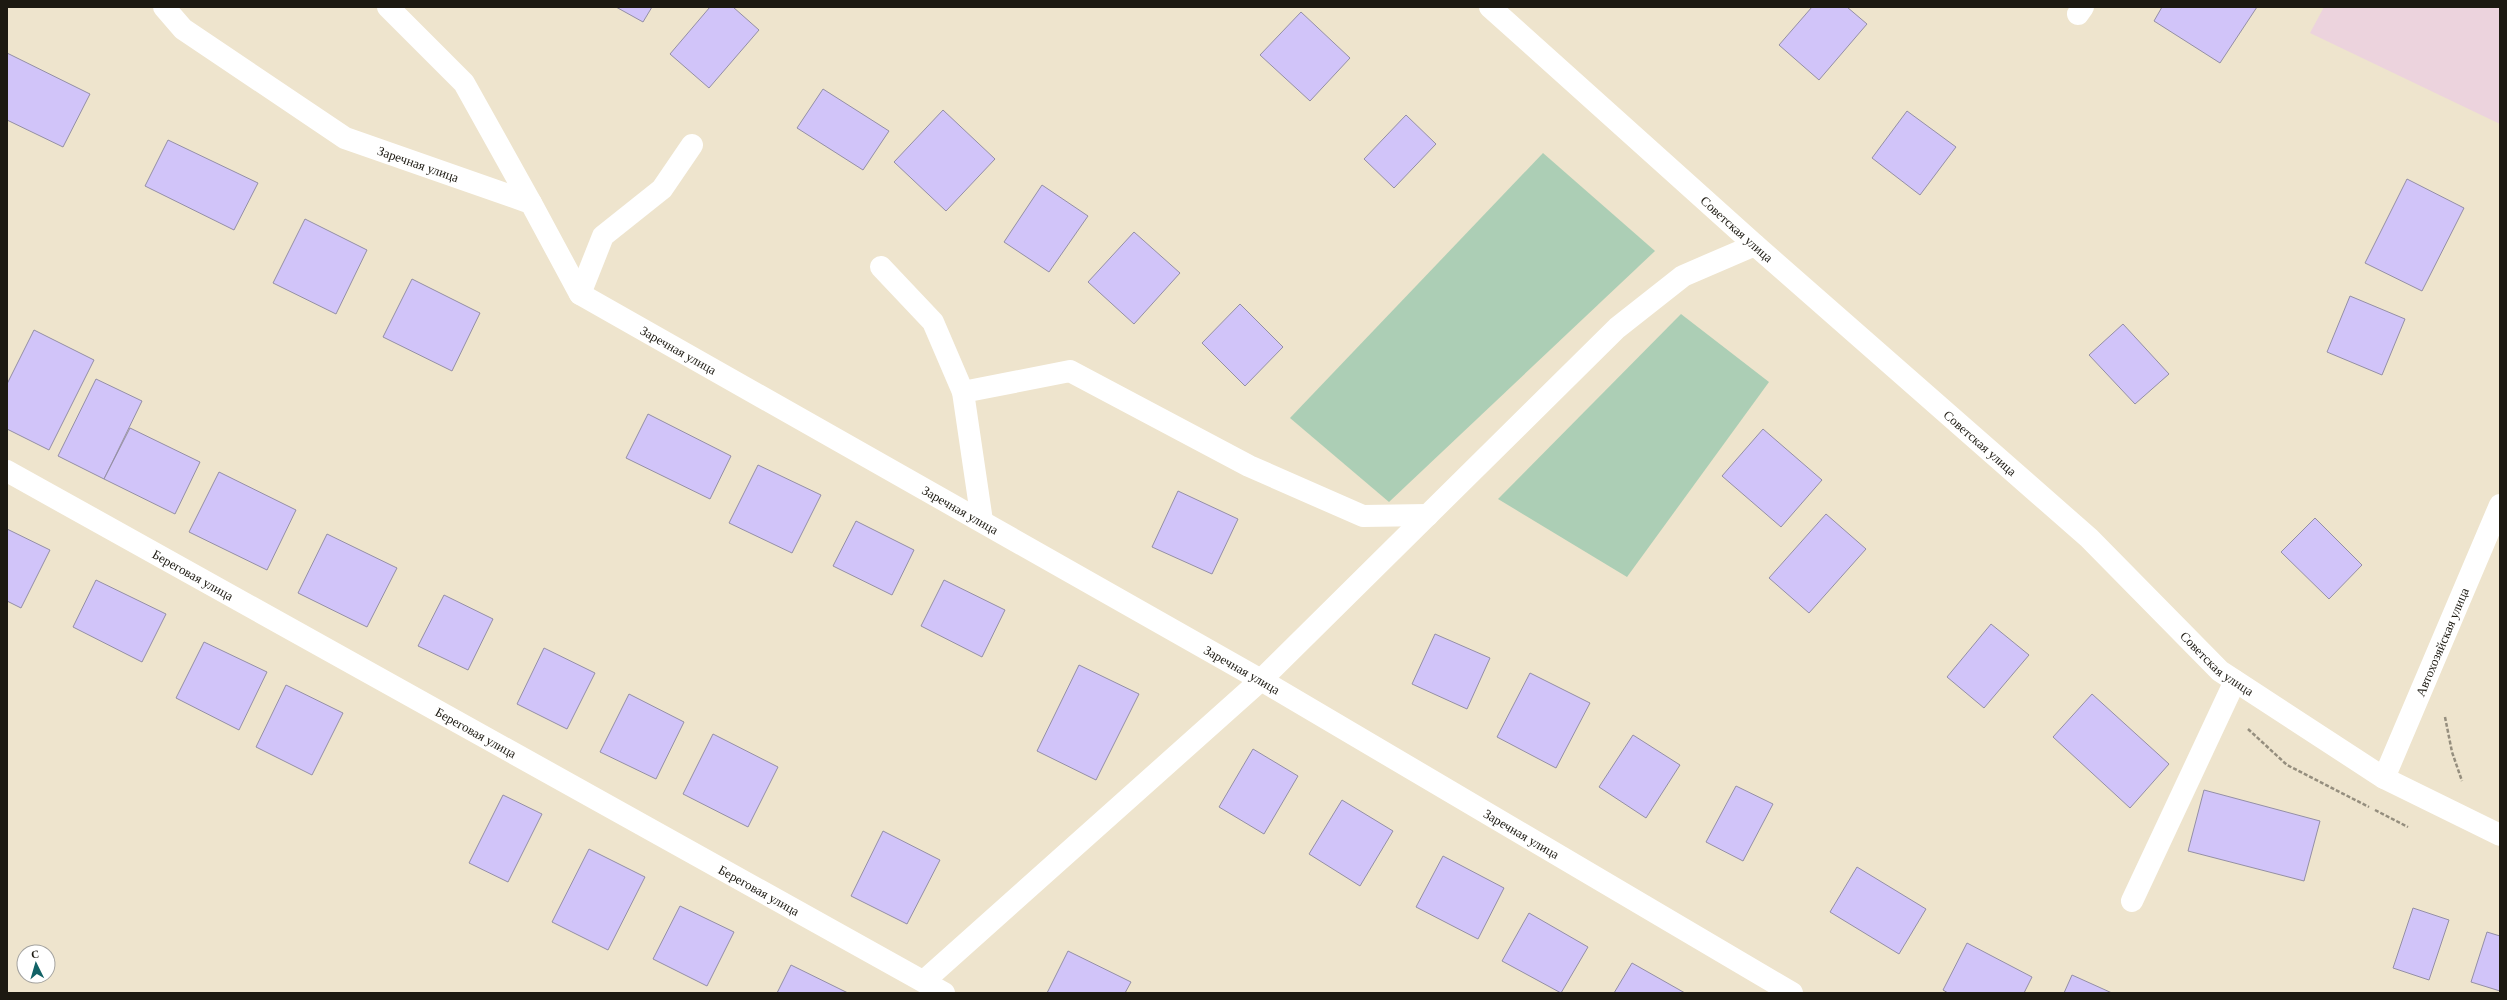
<svg xmlns="http://www.w3.org/2000/svg" width="2507" height="1000" viewBox="0 0 2507 1000" font-family="'Times New Roman',serif">
	<style>
		.commercial { fill: #ecd3dd }
		.green { fill: #acceb5 }
		.building { fill: #d1c4f9; stroke: #948fa5 }
		.lines { fill: none; stroke-linecap: round; stroke-linejoin: round }
		.path { stroke: #958e7e; stroke-width: 2.5; stroke-dasharray: 4 2; stroke-linecap: butt }
		.minor { stroke: #fff; stroke-width: 22 }
		.labels { text-anchor: middle; stroke-width: 3; stroke-linejoin: round; paint-order: stroke }
		.street-label { font-size: 13px; fill: #1c1911; stroke: #fff }
	</style>
	<rect width="100%" height="100%" fill="#eee4cd"/>
	<!-- commercial -->
	<path class="commercial" d="M2324,7H2500V124L2310,33Z"/>
	<!-- green -->
	<g class="green">
		<path d="M1543,153L1655,251L1389,502L1290,418Z"/>
		<path d="M1681,314L1769,382L1627,577L1498,499Z"/>
	</g>
	<!-- building -->
	<g class="building">
		<path d="M616,7H652L643,22Z"/>
		<path d="M710,7H733L759,30L709,88L670,54Z"/>
		<path d="M1812,7H1847L1867,24L1819,80L1779,45Z"/>
		<path d="M2162,7H2257L2220,63L2154,21Z"/>
		<path d="M1301,12L1350,58L1310,101L1260,55Z"/>
		<path d="M7,53L90,94L63,147L7,120Z"/>
		<path d="M823,89L889,131L863,170L797,128Z"/>
		<path d="M943,110L995,159L946,211L894,162Z"/>
		<path d="M1907,111L1956,147L1920,195L1872,158Z"/>
		<path d="M1406,115L1436,144L1394,188L1364,159Z"/>
		<path d="M168,140L258,183L234,230L145,186Z"/>
		<path d="M2407,179L2464,208L2422,291L2365,263Z"/>
		<path d="M1042,185L1088,216L1049,272L1004,242Z"/>
		<path d="M305,219L367,250L336,314L273,283Z"/>
		<path d="M1134,232L1180,273L1134,324L1088,282Z"/>
		<path d="M412,279L480,313L452,371L383,337Z"/>
		<path d="M2350,296L2405,319L2382,375L2327,352Z"/>
		<path d="M1240,304L1283,347L1245,386L1202,343Z"/>
		<path d="M2123,324L2169,374L2135,404L2089,355Z"/>
		<path d="M34,330L94,360L49,450L7,429V384Z"/>
		<path d="M96,379L142,401L104,479L58,456Z"/>
		<path d="M648,414L731,456L710,499L626,458Z"/>
		<path d="M130,428L200,462L175,514L104,479Z"/>
		<path d="M1763,429L1822,480L1781,527L1722,476Z"/>
		<path d="M758,465L821,495L792,553L729,523Z"/>
		<path d="M219,472L296,510L267,570L189,532Z"/>
		<path d="M1178,491L1238,519L1212,574L1152,547Z"/>
		<path d="M1826,514L1866,549L1809,613L1769,578Z"/>
		<path d="M2315,518L2362,565L2329,599L2281,552Z"/>
		<path d="M856,521L914,550L892,595L833,566Z"/>
		<path d="M7,529L50,550L21,608L7,601Z"/>
		<path d="M327,534L397,568L367,627L298,593Z"/>
		<path d="M96,580L166,614L142,662L73,627Z"/>
		<path d="M944,580L1005,610L982,657L921,626Z"/>
		<path d="M444,595L493,619L468,670L418,646Z"/>
		<path d="M1991,624L2029,655L1984,708L1947,677Z"/>
		<path d="M1435,634L1490,658L1467,709L1412,684Z"/>
		<path d="M204,642L267,672L239,730L176,698Z"/>
		<path d="M544,648L595,673L567,729L517,704Z"/>
		<path d="M1079,665L1139,694L1096,780L1037,751Z"/>
		<path d="M1530,673L1590,703L1556,768L1497,737Z"/>
		<path d="M286,685L343,713L312,775L256,747Z"/>
		<path d="M629,694L684,722L656,779L600,752Z"/>
		<path d="M2092,694L2169,764L2130,808L2053,737Z"/>
		<path d="M713,734L778,767L748,827L683,794Z"/>
		<path d="M1633,735L1680,765L1646,818L1599,787Z"/>
		<path d="M1253,749L1298,776L1264,834L1219,807Z"/>
		<path d="M1736,786L1773,804L1743,861L1706,842Z"/>
		<path d="M2204,790L2320,821L2304,881L2188,851Z"/>
		<path d="M503,795L542,814L508,882L469,863Z"/>
		<path d="M1342,800L1393,831L1360,886L1309,854Z"/>
		<path d="M883,831L940,860L907,924L851,896Z"/>
		<path d="M589,849L645,877L608,950L552,922Z"/>
		<path d="M1443,856L1504,888L1478,939L1416,907Z"/>
		<path d="M1857,867L1926,909L1899,954L1830,912Z"/>
		<path d="M680,906L734,932L707,986L653,959Z"/>
		<path d="M2413,908L2449,920L2429,980L2393,968Z"/>
		<path d="M1529,913L1588,947L1561,993L1502,961Z"/>
		<path d="M2487,932L2500,936V991L2471,982Z"/>
		<path d="M1967,943L2032,977L2024,993H1948L1943,990Z"/>
		<path d="M1068,951L1131,982L1125,993H1047Z"/>
		<path d="M1632,963L1685,993H1614Z"/>
		<path d="M791,965L848,993H777Z"/>
		<path d="M2072,975L2112,993H2064Z"/>
	</g>
	<g class="lines">
		<!-- path -->
		<g class="path">
			<path d="M2445,717L2452,752L2462,781"/>
			<path d="M2248,729L2287,765L2369,807"/>
			<path d="M2375,810L2408,827"/>
		</g>
		<!-- minor -->
		<g class="minor">
			<path id="s1" d="M164,7L183,29L345,138L531,203L580,294L1261,680L1792,993"/>
			<path d="M388,7L464,83L531,203"/>
			<path id="s2" d="M1490,7L1755,245L2089,538L2220,671L2384,778L2500,835"/>
			<path d="M2078,14L2083,7"/>
			<path d="M881,267L933,322L963,392L982,521"/>
			<path d="M580,294L603,236L662,189L692,145"/>
			<path d="M963,392L1070,371L1249,466L1363,516L1428,515"/>
			<path id="s3" d="M7,471L944,993"/>
			<path id="s4" d="M2384,778L2500,505"/>
			<path d="M2132,901L2235,681"/>
			<path d="M924,981L1261,680L1617,328L1683,276L1755,245"/>
		</g>
	</g>
	<g class="labels">
		<!-- street labels -->
		<g class="street-label">
			<text dy="5" stroke="none"><textPath href="#s1" startOffset="302">Заречная улица</textPath></text>
			<text dy="5" stroke="none"><textPath href="#s2" startOffset="332">Советская улица</textPath></text>
			<text dy="5" stroke="none"><textPath href="#s1" startOffset="638">Заречная улица</textPath></text>
			<text dy="5" stroke="none"><textPath href="#s2" startOffset="656">Советская улица</textPath></text>
			<text dy="5" stroke="none"><textPath href="#s1" startOffset="962">Заречная улица</textPath></text>
			<text dy="5" stroke="none"><textPath href="#s3" startOffset="213">Береговая улица</textPath></text>
			<text dy="5" stroke="none"><textPath href="#s4" startOffset="148">Автохозяйская улица</textPath></text>
			<text dy="5" stroke="none"><textPath href="#s2" startOffset="980">Советская улица</textPath></text>
			<text dy="5" stroke="none"><textPath href="#s1" startOffset="1286">Заречная улица</textPath></text>
			<text dy="5" stroke="none"><textPath href="#s3" startOffset="537">Береговая улица</textPath></text>
			<text dy="5" stroke="none"><textPath href="#s1" startOffset="1610">Заречная улица</textPath></text>
			<text dy="5" stroke="none"><textPath href="#s3" startOffset="861">Береговая улица</textPath></text>
		</g>
	</g>
	<!-- border -->
	<rect width="2507" height="1000" fill="none" stroke="#1c1911" stroke-width="16"/>
	<!-- north arrow -->
	<g transform="translate(36 964) rotate(355)"><circle r="19" fill="#ffffff" stroke="#a4a3a0"/>
	<path d="M0-3L7 15L0 10L-7 15Z" fill="#116266"/>
	<text y="-6" font-size="11" font-weight="bold" text-anchor="middle" fill="#1c1911">С</text>
	</g>
</svg>
